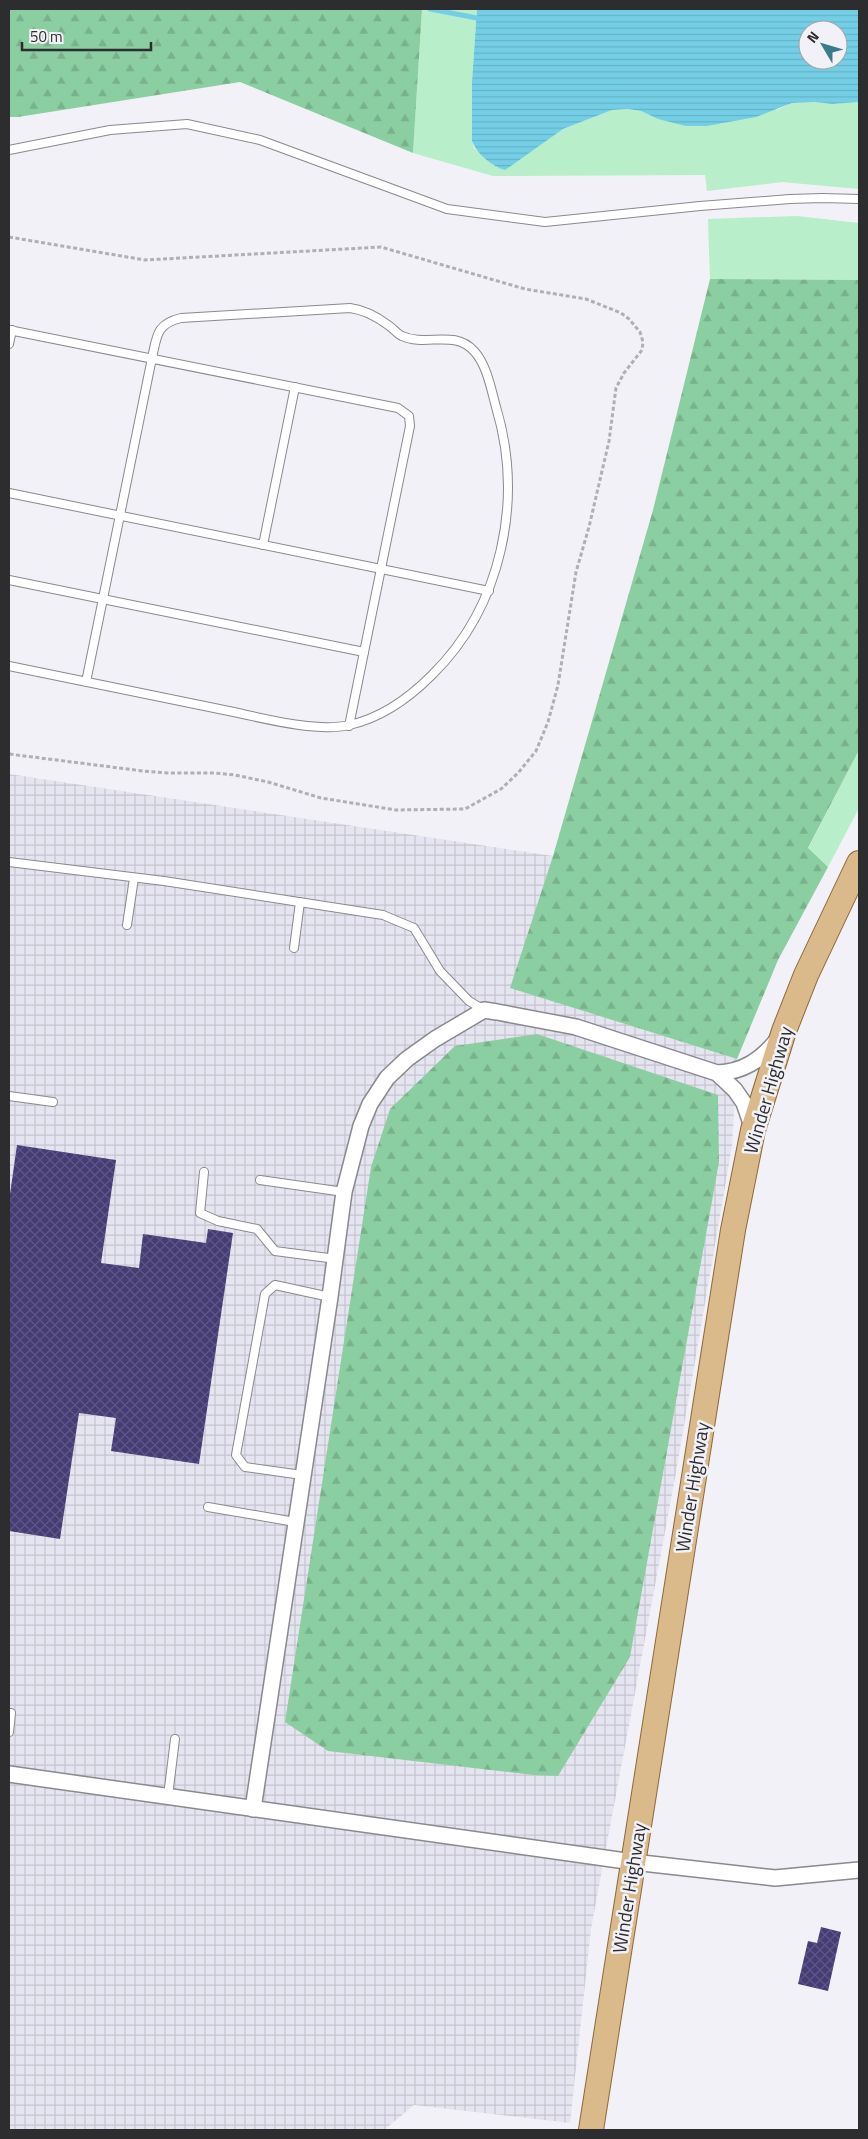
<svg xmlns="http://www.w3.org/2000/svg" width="868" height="2139" viewBox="0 0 868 2139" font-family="'Titillium Web',sans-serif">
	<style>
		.industrial { fill: url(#industrial-grid) }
		.green { fill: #b8eec9 }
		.forest { fill: url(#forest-firs) }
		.water { fill: url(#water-rules); fill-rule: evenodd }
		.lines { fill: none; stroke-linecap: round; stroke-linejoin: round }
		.stream { stroke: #74cfe6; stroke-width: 5 }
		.building { fill: url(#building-cross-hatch) }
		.lane-casing { stroke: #89898e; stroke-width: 10 }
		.street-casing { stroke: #89898e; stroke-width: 18 }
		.primary-casing { stroke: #8d6937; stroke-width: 26 }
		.path { stroke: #afafb4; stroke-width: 3; stroke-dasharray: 4 2.5; stroke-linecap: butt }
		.lane { stroke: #fff; stroke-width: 8 }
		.street { stroke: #fff; stroke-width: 15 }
		.primary { stroke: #dab98a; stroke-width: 24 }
		.labels { text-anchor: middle; stroke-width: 5; stroke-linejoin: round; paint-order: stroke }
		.street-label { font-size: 19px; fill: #2d2c2f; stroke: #f1f1f7 }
	</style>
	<defs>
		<pattern id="industrial-grid" width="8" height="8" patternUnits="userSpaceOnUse" patternTransform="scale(1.25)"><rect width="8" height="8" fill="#e5e4f1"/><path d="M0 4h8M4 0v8" fill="none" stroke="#c5c4cf"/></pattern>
		<pattern id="forest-firs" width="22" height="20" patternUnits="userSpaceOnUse" patternTransform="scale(1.25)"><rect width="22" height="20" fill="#8bcea1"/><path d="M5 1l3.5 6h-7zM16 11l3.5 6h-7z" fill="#78b18b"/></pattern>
		<pattern id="water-rules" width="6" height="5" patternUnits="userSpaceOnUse" patternTransform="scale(1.25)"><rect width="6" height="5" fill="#74cfe6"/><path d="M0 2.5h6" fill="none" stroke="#65b2c6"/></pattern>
		<pattern id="building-cross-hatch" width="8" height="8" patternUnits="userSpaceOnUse" patternTransform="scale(1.25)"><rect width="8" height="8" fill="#453c75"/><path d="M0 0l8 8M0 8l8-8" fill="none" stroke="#5e5684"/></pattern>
	</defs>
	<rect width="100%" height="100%" fill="#f1f1f7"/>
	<!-- industrial -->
	<path class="industrial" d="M9,774L553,856L511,988L737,1059L732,1146L675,1478L591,1929L570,2123L414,2105L384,2130H9Z"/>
	<!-- green -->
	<g class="green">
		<path d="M422,9H477L472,82V141L474,148L498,168L563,129L612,110L628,109L641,111L658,119L720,124L779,109L792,103L815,102L832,104L859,102V189L782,182L707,191L705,175L493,176L413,153Z"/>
		<path d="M797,216L859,223V280L710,279L708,219Z"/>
		<path d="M859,750V808L828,867L808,849Z"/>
	</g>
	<!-- forest -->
	<g class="forest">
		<path d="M9,9H422L413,153L240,82L18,117H9Z"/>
		<path d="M710,279L859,280V750L808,848L828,867L778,960L737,1059L510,988L553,856L653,510Z"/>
		<path d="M537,1034L718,1095L719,1162L630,1657L558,1776L534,1775L328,1751L285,1722L371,1167L390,1109L455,1046Z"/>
	</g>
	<!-- water -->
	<path class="water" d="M477,9H859V102L832,104L815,102L792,103L756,117L707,126H686L658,119L641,111L628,109L612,110L563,129L505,170C493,167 476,153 472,141V82ZM808,30H838V60H808Z"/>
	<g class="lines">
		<!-- stream -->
		<path class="stream" d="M430,9L477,18"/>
	</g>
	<!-- building -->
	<g class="building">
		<path d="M17,1145L116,1160L101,1263L139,1268L143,1234L206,1243L208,1229L233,1233L199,1464L111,1451L116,1418L79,1413L60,1539L9,1531V1201Z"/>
		<path d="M821,1927L841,1932L828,1991L798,1984L808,1941L817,1943Z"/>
	</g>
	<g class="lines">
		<defs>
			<g id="lane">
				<path d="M9,150L110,130L187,124L260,140L447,209L545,222L700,206L790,199L822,198L859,199"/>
				<path d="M9,330L398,408L409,416L410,426L349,726"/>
				<path d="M9,344L12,330"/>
				<path d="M9,493L489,591"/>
				<path d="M263,545L295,387"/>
				<path d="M9,580L364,652"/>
				<path d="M9,666C81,681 153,695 224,710C259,717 315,733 349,725C382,718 409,698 432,675C502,606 524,500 496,407C491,389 487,365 474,351C454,329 426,347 402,336C397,334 393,328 388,325C376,316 365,310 350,308L181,318C156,324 157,336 152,358L86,682"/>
				<path d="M9,862L164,881L383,915L414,928L440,971L469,1001L484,1010"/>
				<path d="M127,925L134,878"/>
				<path d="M294,948L300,902"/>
				<path d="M9,1096L53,1102"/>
				<path d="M204,1172L200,1213L218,1221L257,1229L275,1251L336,1259"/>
				<path d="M260,1180L344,1192"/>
				<path d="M302,1475L245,1467L236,1455L265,1294L275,1285L330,1297"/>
				<path d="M208,1507L295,1522"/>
				<path d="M9,1732L11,1713"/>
				<path d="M168,1796L175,1739"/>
			</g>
			<g id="street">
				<path d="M717,1073C743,1072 761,1060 777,1040"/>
				<path d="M9,1774L633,1862L775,1878L859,1870"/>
				<path d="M253,1809L330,1297L344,1192L361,1126L370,1104L387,1078L407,1059L435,1039L484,1010L497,1012L576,1027L717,1073L735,1090L744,1103L753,1129"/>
			</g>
			<path id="primary" d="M591,2130L708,1388L733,1230L753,1130L784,1031L806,975L859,863"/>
		</defs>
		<!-- lane casing -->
		<use href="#lane" class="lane-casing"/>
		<!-- street casing -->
		<use href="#street" class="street-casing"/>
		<!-- primary casing -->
		<use href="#primary" class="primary-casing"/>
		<!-- path -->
		<path class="path" d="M9,237L145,260L381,247L525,289L586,299L621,313L629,319L640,332L643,342L642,350L624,373L616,388L609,441L589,527L576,572L558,685L548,722L536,751L518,773L501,789L465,809L396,810L321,798L268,782L235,775L215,773H168L143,771L9,754"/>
		<!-- lane -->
		<use href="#lane" class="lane"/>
		<!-- street -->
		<use href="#street" class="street"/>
		<!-- primary -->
		<use href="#primary" class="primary"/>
	</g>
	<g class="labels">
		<!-- street labels -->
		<g class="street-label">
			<text transform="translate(768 1090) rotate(-74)" y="7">Winder Highway</text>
			<text transform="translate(692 1487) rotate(-81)" y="7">Winder Highway</text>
			<text transform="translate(629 1888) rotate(-81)" y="7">Winder Highway</text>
		</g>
	</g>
	<!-- border -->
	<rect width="868" height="2139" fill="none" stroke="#2d2c2f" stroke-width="20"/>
	<!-- north arrow -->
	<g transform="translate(823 45) rotate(308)"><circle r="24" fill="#f1f1f7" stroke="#a3a2a7"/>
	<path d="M0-4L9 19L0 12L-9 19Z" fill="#397d8c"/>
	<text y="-8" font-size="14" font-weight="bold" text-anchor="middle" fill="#2d2c2f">N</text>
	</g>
	<!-- scale -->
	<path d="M22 42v8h129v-8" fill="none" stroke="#2d2c2f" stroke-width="2.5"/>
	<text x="30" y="42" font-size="15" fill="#2d2c2f" stroke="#f1f1f7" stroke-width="4" paint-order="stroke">50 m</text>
</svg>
